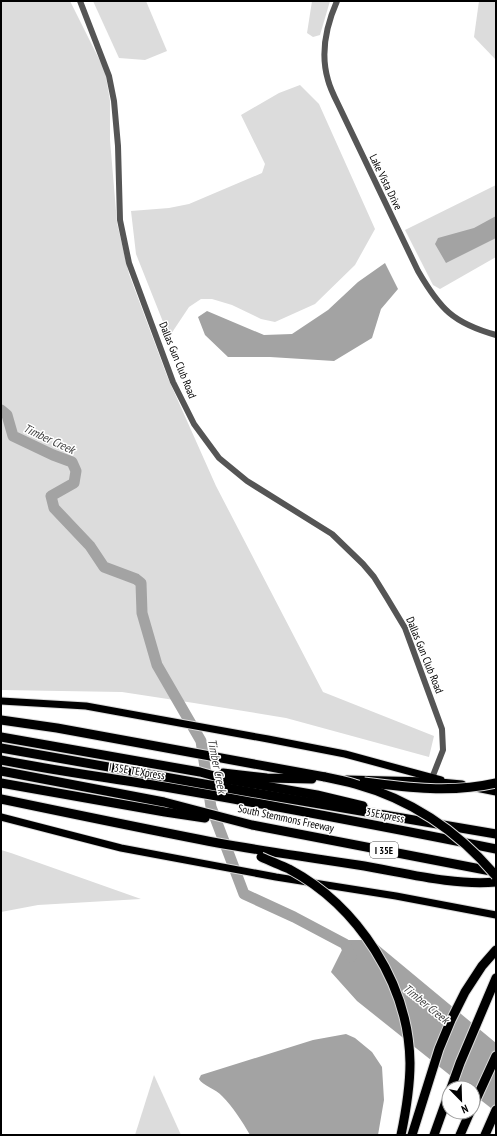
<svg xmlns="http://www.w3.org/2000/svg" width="497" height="1136" viewBox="0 0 497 1136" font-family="'PT Sans Narrow',sans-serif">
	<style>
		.green { fill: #dcdcdc }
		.water { fill: #a3a3a3 }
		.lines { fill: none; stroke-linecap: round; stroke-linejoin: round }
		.river { stroke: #a3a3a3; stroke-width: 11 }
		.major-casing { stroke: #dbdbdb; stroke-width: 9 }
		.highway-casing { stroke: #dbdbdb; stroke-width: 11 }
		.minor { stroke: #555; stroke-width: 6 }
		.major { stroke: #000; stroke-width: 7 }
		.highway { stroke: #000; stroke-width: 9 }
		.highway-bridge-casing { stroke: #dbdbdb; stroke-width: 11; stroke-linecap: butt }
		.highway-bridge { stroke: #000; stroke-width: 9 }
		.labels { text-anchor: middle; stroke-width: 3; stroke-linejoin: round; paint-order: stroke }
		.shield { fill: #fff; stroke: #4c4c4c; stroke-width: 1 }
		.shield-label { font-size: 10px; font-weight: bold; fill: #000 }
		.street-label { font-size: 11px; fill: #000; stroke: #fff }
		.water-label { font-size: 12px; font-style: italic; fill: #444; stroke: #fff }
	</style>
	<rect width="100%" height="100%" fill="#fff"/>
	<!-- green -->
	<g class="green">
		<path d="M1,1H70L105,71L110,101V140L117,223L129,274L167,376L216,486L323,692L434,736L429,757L286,718L194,703L122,692L1,690Z"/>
		<path d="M93,1H146L167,51L145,60L119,58Z"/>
		<path d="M312,1H330L320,35L313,37L307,33Z"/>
		<path d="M479,1H496V60L474,37Z"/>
		<path d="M300,85L319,104L375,229L355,265L315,304L275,322L261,319L232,305L212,299H201L189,307L169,337L136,254L131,211L169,208L189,204L262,173L265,164L241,115L279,93Z"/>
		<path d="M496,185V257L440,289L433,285L405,230Z"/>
		<path d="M1,850L11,853L141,899L38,905L1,912Z"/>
		<path d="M154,1075L181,1135H135Z"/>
	</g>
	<!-- water -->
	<g class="water">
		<path d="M496,216V238L446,263L435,244L438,238L474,228Z"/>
		<path d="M385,263L398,289L381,309L372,338L334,361L270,357H228L205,335L198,317L207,311L264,335L292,334L328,310L358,282Z"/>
		<path d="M347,940H372L496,1043V1112L473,1094V1088H466L357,1001L331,972Z"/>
		<path d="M346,1034L355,1038L372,1052L382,1067L384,1100L378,1135H250C242,1121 233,1107 222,1096C216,1089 202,1085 199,1079L201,1075L313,1040Z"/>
	</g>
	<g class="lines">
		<!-- river -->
		<path class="river" d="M1,410L7,415L13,436L53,455L72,462L76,471L74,483L51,496L54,508L90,546L104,567L136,579L141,583L142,613L157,665L201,741L211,807L244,894L294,917L345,944L351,957"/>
		<defs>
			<g id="major">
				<path d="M1,701L86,706L152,718L268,739L345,754L441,780"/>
				<path d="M476,788L496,792"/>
				<path d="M1,817L121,848L276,877L396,896L496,915"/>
			</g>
			<g id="highway">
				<path d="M1,720L57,728L325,777"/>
				<path d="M1,737L200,772L225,779L317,795L363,806"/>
				<path d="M1,748L267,795L496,834"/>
				<path d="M1,760C56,771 111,778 165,787C276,806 386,827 496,849"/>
				<path d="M1,771L164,802L252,825L496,872"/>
				<path d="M223,773L267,778L312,779"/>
				<path d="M347,780L429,782L462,785"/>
				<path d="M1,783L165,812L205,818"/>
				<path d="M1,799C73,814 145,829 218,843C264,851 311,858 358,865C402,872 452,886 496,882"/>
				<path d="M451,1088L460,1063L496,978"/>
				<path d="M473,1106L496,1056"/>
				<path d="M412,1135L439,1049L451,1020L465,992L482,966L496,950"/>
				<path d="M434,1135L449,1093"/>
				<path d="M460,1135L470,1112"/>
				<path d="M485,1135L496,1110"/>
			</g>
		</defs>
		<!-- major casing -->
		<use href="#major" class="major-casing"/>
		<!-- highway casing -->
		<use href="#highway" class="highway-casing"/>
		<!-- minor -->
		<g class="minor">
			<path d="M80,1L109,76L114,101L118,146L120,220L129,263L173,382L194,424L219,458L247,481L332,534L363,564L374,577L387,598L405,628L442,729L443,750L432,778"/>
			<path d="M337,1C326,26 320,53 328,80C330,88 334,96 338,104L418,271C440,309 453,323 496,335"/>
		</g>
		<!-- major -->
		<use href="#major" class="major"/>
		<!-- highway -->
		<use href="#highway" class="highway"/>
		<defs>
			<g id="highway-bridge">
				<path d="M325,777C335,779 345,781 355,784C413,800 458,831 496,876"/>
				<path d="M364,782C409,788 452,793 496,783"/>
				<path d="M261,857C270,861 280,865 289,869C358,906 409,984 410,1063C410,1087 406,1111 401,1135"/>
			</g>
		</defs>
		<!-- highway-bridge casing -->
		<use href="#highway-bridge" class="highway-bridge-casing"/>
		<!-- highway-bridge -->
		<use href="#highway-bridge" class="highway-bridge"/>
	</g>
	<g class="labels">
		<!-- shield labels -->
		<rect class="shield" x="370" y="842" width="28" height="16" rx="3"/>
		<g class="shield-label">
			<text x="384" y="854">I 35E</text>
		</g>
		<!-- street labels -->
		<g class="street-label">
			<text transform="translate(386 182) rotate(64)" y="4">Lake Vista Drive</text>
			<text transform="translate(178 360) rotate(68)" y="4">Dallas Gun Club Road</text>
			<text transform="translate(425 655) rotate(68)" y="4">Dallas Gun Club Road</text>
			<text transform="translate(137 771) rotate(9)" y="4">I 35E TEXpress</text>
			<text transform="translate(385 815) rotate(11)" y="4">35Express</text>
			<text transform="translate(286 818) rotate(12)" y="4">South Stemmons Freeway</text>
		</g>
		<!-- water labels -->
		<g class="water-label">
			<text transform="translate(49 439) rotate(25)" y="4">Timber Creek</text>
			<text transform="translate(217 766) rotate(79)" y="4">Timber Creek</text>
			<text transform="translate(426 1004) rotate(39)" y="4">Timber Creek</text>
		</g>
	</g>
	<!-- border -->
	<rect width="497" height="1136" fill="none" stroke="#000000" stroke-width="4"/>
	<!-- north arrow -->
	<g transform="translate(461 1100) rotate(157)"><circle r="19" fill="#ffffff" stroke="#999999"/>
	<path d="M0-3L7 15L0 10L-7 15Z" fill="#000000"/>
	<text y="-6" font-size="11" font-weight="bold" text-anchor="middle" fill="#000000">N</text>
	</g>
</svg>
